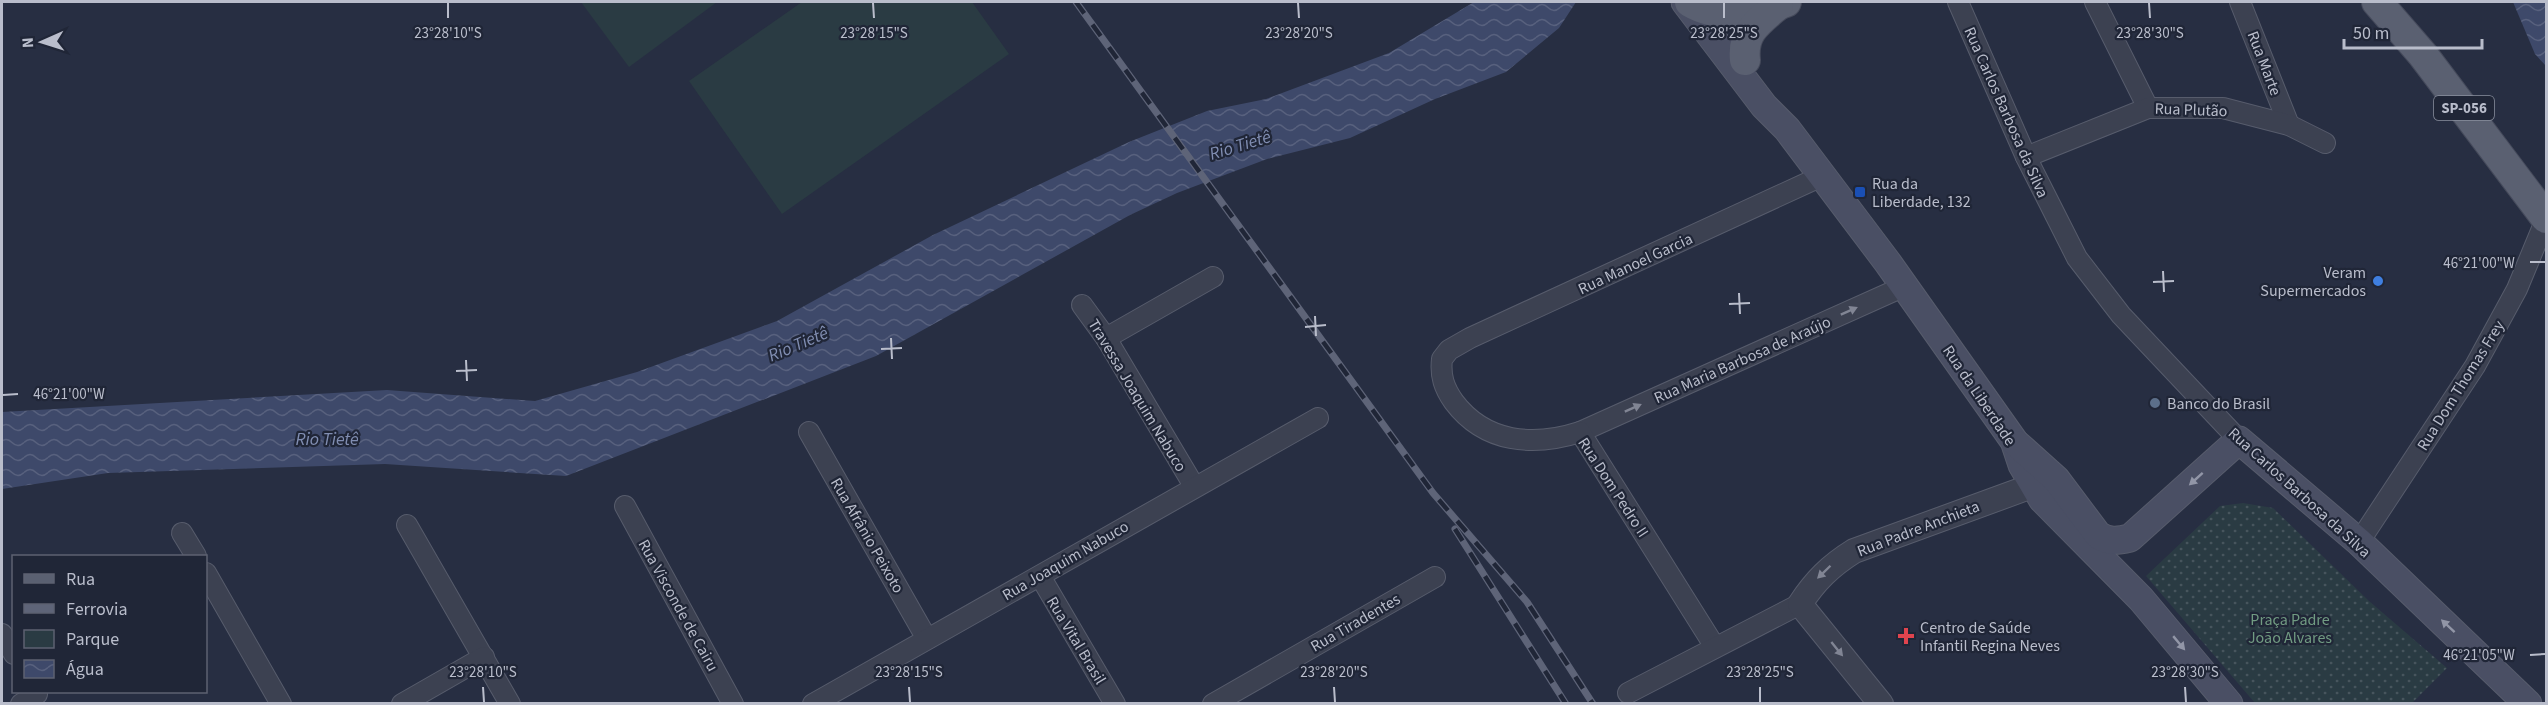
<svg xmlns="http://www.w3.org/2000/svg" width="2548" height="705" viewBox="0 0 2548 705" font-family="'Source Sans 3',sans-serif">
	<style>
		.green { fill: url(#green-dots) }
		.pitch { fill: #2a3b43 }
		.water { fill: url(#water-waves) }
		.lines { fill: none; stroke-linecap: round; stroke-linejoin: round }
		.minor-casing { stroke: #575c6c; stroke-width: 22 }
		.tertiary-casing { stroke: #575c6c; stroke-width: 26 }
		.secondary-casing { stroke: #575c6c; stroke-width: 29 }
		.primary-casing { stroke: #454a5b; stroke-width: 32 }
		.minor { stroke: #3c4151; stroke-width: 20 }
		.tertiary { stroke: #3c4151; stroke-width: 24 }
		.secondary { stroke: #4a4f64; stroke-width: 27 }
		.primary { stroke: #5a6071; stroke-width: 30 }
		.rail-casing { stroke: #5e6478; stroke-width: 7 }
		.rail { stroke: #202637; stroke-width: 4.5; stroke-dasharray: 14; stroke-linecap: butt }
		.oneway { fill: #818594 }
		.oneway2 { fill: #9296a7 }
		.ticks { fill: none; stroke: #b9bdcb; stroke-width: 2 }
		.transit-dot { fill: #1a4fb4; stroke: #202637; stroke-width: 2 }
		.shop-dot { fill: #3f7fe0; stroke: #202637; stroke-width: 2 }
		.service-dot { fill: #5c6f8a; stroke: #202637; stroke-width: 2 }
		.health-dot { fill: #e0444e; stroke: #202637; stroke-width: 2 }
		.labels { text-anchor: middle; stroke-width: 4.5; stroke-linejoin: round; paint-order: stroke }
		.shield { fill: #202637; stroke: #8b909f; stroke-width: 1.5 }
		.shield-label { font-size: 15px; font-weight: bold; fill: #b9bdcb }
		.street-label { font-size: 16px; fill: #b9bdcb; stroke: #202637 }
		.poi-label { font-size: 16px; fill: #b9bdcb; stroke: #202637; text-anchor: start }
		.park-label { font-size: 16px; fill: #719b82; stroke: #202637 }
		.water-label { font-size: 18px; font-style: italic; fill: #818eb2; stroke: #202637 }
		.ticks-label { font-size: 15px; text-anchor: middle; fill: #b9bdcb; stroke: #202637; stroke-width: 4.5; stroke-linejoin: round; paint-order: stroke }
	</style>
	<defs>
		<pattern id="green-dots" width="8" height="8" patternUnits="userSpaceOnUse" patternTransform="scale(1.5)"><rect width="8" height="8" fill="#2a3b43"/><path d="M2 2h.1M6 6h.1" fill="none" stroke="#47555d" stroke-width="1.8" stroke-linecap="round"/></pattern>
		<pattern id="water-waves" width="16" height="10" patternUnits="userSpaceOnUse" patternTransform="scale(1.5)"><rect width="16" height="10" fill="#3e496a"/><path d="M0 5q4-4 8 0t8 0" fill="none" stroke="#58617e"/></pattern>
	</defs>
	<rect width="100%" height="100%" fill="#272e42"/>
	<!-- green -->
	<path class="green" d="M2243,503L2273,508L2369,601L2447,668L2412,703H2255L2146,576L2220,506Z"/>
	<!-- pitch -->
	<g class="pitch">
		<path d="M581,2H717L629,67Z"/>
		<path d="M802,2H972L1009,54L782,214L689,81Z"/>
	</g>
	<!-- water -->
	<g class="water">
		<path d="M1474,2H1576L1559,28L1506,72L1435,99L1350,138L1267,159L1177,193L1130,215L876,356L566,476L385,464L108,473L2,489V412L387,390L535,401L637,372L777,321L933,235L1129,142L1207,111L1266,99L1389,53Z"/>
		<path d="M2513,2H2546V66L2535,54Z"/>
	</g>
	<g class="lines">
		<defs>
			<g id="minor">
				<path d="M1958,2L2026,157L2077,258L2121,315L2239,440"/>
				<path d="M2095,2L2148,108"/>
				<path d="M2240,2L2289,125"/>
				<path d="M2026,157L2148,108H2223L2289,125L2325,143"/>
				<path d="M1082,305L1106,338L1194,486"/>
				<path d="M1106,338L1213,277"/>
				<path d="M809,432L927,639"/>
				<path d="M1580,432L1905,286"/>
				<path d="M625,506L733,704"/>
				<path d="M407,525L510,704"/>
				<path d="M182,533L196,556"/>
				<path d="M2359,542L2475,366L2517,289L2546,219"/>
				<path d="M206,573L281,704"/>
				<path d="M1040,576L1115,704"/>
				<path d="M2,634L14,654"/>
				<path d="M1715,647L1580,432C1533,447 1485,443 1454,402C1444,388 1440,376 1442,359L1449,350L1470,338L1822,176"/>
				<path d="M1628,693L1800,604"/>
				<path d="M21,704L37,694"/>
				<path d="M402,704L484,657"/>
				<path d="M813,704L1318,418"/>
				<path d="M1213,704L1435,577"/>
			</g>
			<path id="tertiary" d="M1881,704L1800,604C1815,581 1830,566 1854,551L2032,486"/>
			<g id="secondary">
				<path d="M1685,2L1764,106L1787,129L1888,263L2014,441L2022,465L2042,499L2141,599L2229,704"/>
				<path d="M2018,445L2056,479L2098,535C2109,542 2117,541 2130,538L2239,440L2359,542L2528,704"/>
			</g>
			<g id="primary">
				<path d="M1690,2C1719,19 1756,13 1786,2"/>
				<path d="M2377,2L2423,55L2546,218"/>
				<path d="M1745,60C1742,32 1758,22 1778,5"/>
			</g>
		</defs>
		<!-- minor casing -->
		<use href="#minor" class="minor-casing"/>
		<!-- tertiary casing -->
		<use href="#tertiary" class="tertiary-casing"/>
		<!-- secondary casing -->
		<use href="#secondary" class="secondary-casing"/>
		<!-- primary casing -->
		<use href="#primary" class="primary-casing"/>
		<!-- minor -->
		<use href="#minor" class="minor"/>
		<!-- tertiary -->
		<use href="#tertiary" class="tertiary"/>
		<!-- secondary -->
		<use href="#secondary" class="secondary"/>
		<!-- primary -->
		<use href="#primary" class="primary"/>
		<defs>
			<g id="rail">
				<path d="M1076,2L1433,493L1527,602L1593,704"/>
				<path d="M1455,529L1566,704"/>
			</g>
		</defs>
		<!-- rail casing -->
		<use href="#rail" class="rail-casing"/>
		<!-- rail -->
		<use href="#rail" class="rail"/>
	</g>
	<!-- one-way arrows -->
	<defs><path id="oneway-solid" d="M-6-.8H1V-3.2L6.5 0L1 3.2V.8H-6Z" transform="scale(1.5)"/></defs>
	<g class="oneway">
		<use href="#oneway-solid" transform="translate(1849 311) rotate(-24)"/>
		<use href="#oneway-solid" transform="translate(1633 408) rotate(-24)"/>
		<use href="#oneway-solid" transform="translate(1824 572) rotate(136)"/>
		<use href="#oneway-solid" transform="translate(1837 649) rotate(51)"/>
	</g>
	<g class="oneway2">
		<use href="#oneway-solid" transform="translate(2196 479) rotate(138)"/>
		<use href="#oneway-solid" transform="translate(2448 626) rotate(-137)"/>
		<use href="#oneway-solid" transform="translate(2179 643) rotate(50)"/>
	</g>
	<!-- ticks -->
	<path class="ticks" d="M448,3V18M873,3L874,18M1298,3L1299,18M1724,3V18M2149,3L2150,18M2530,262H2545M2163,271L2164,292M2153,282L2174,281M1739,293L1740,314M1729,304L1750,303M1315,316L1316,336M1305,327L1326,325M891,338L892,359M881,349L902,348M466,360L467,381M456,371L477,370M3,395L18,394M2530,655L2545,654M483,687L484,702M909,687L910,702M1334,687L1335,702M1760,687V702M2185,687L2186,702"/>
	<!-- markers -->
	<rect class="transit-dot" x="1854" y="186" width="12" height="12" rx="3"/>
	<circle class="shop-dot" cx="2378" cy="281" r="6"/>
	<circle class="service-dot" cx="2155" cy="403" r="6"/>
	<path class="health-dot" d="M1903 627h6v6h6v6h-6v6h-6v-6h-6v-6h6z"/>
	<g class="labels">
		<!-- shield labels -->
		<rect class="shield" x="2434" y="96" width="60" height="24" rx="4.5"/>
		<g class="shield-label">
			<text x="2464" y="113">SP-056</text>
		</g>
		<!-- street labels -->
		<g class="street-label">
			<text transform="translate(2265 63) rotate(69)" y="6">Rua Marte</text>
			<text transform="translate(2191 109) rotate(2)" y="6">Rua Plutão</text>
			<text transform="translate(2007 112) rotate(66)" y="6">Rua Carlos Barbosa da Silva</text>
			<text transform="translate(1635 263) rotate(-25)" y="6">Rua Manoel Garcia</text>
			<text transform="translate(1742 359) rotate(-24)" y="6">Rua Maria Barbosa de Araújo</text>
			<text transform="translate(2460 385) rotate(-58)" y="6">Rua Dom Thomas Frey</text>
			<text transform="translate(1138 395) rotate(59)" y="6">Travessa Joaquim Nabuco</text>
			<text transform="translate(1980 395) rotate(56)" y="6">Rua da Liberdade</text>
			<text transform="translate(1614 487) rotate(57)" y="6">Rua Dom Pedro II</text>
			<text transform="translate(2300 492) rotate(42)" y="6">Rua Carlos Barbosa da Silva</text>
			<text transform="translate(1918 528) rotate(-21)" y="6">Rua Padre Anchieta</text>
			<text transform="translate(868 535) rotate(60)" y="6">Rua Afrânio Peixoto</text>
			<text transform="translate(1065 560) rotate(-30)" y="6">Rua Joaquim Nabuco</text>
			<text transform="translate(679 605) rotate(61)" y="6">Rua Visconde de Cairu</text>
			<text transform="translate(1355 622) rotate(-30)" y="6">Rua Tiradentes</text>
			<text transform="translate(1077 640) rotate(59)" y="6">Rua Vital Brasil</text>
		</g>
		<!-- poi labels -->
		<g class="poi-label">
			<text x="1872" y="189">Rua da<tspan x="1872" dy="18">Liberdade, 132</tspan></text>
			<text x="2366" y="278" text-anchor="end">Veram<tspan x="2366" dy="18">Supermercados</tspan></text>
			<text x="2167" y="409">Banco do Brasil</text>
			<text x="1920" y="633">Centro de Saúde<tspan x="1920" dy="18">Infantil Regina Neves</tspan></text>
		</g>
		<!-- park labels -->
		<g class="park-label">
			<text x="2290" y="625">Praça Padre<tspan x="2290" dy="18">João Alvares</tspan></text>
		</g>
		<!-- water labels -->
		<g class="water-label">
			<text transform="translate(1240 145) rotate(-17)" y="6">Rio Tietê</text>
			<text transform="translate(798 344) rotate(-23)" y="6">Rio Tietê</text>
			<text x="327" y="445">Rio Tietê</text>
		</g>
	</g>
	<g class="ticks-label">
		<text x="448" y="38">23°28'10"S</text>
		<text x="874" y="38">23°28'15"S</text>
		<text x="1299" y="38">23°28'20"S</text>
		<text x="1724" y="38">23°28'25"S</text>
		<text x="2150" y="38">23°28'30"S</text>
		<text x="2479" y="268">46°21'00"W</text>
		<text x="69" y="399">46°21'00"W</text>
		<text x="2479" y="660">46°21'05"W</text>
		<text x="483" y="677">23°28'10"S</text>
		<text x="909" y="677">23°28'15"S</text>
		<text x="1334" y="677">23°28'20"S</text>
		<text x="1760" y="677">23°28'25"S</text>
		<text x="2185" y="677">23°28'30"S</text>
	</g>
	<!-- border -->
	<rect width="2548" height="705" fill="none" stroke="#b9bdcb" stroke-width="6"/>
	<!-- legend -->
	<rect x="12" y="555" width="195" height="138" fill="#202637" stroke="#5d6272" stroke-width="1.5"/>
	<rect x="24" y="574" width="30" height="9" fill="#5a6071" stroke="#5d6272" stroke-width="1.5"/>
	<text x="66" y="585" font-size="18" fill="#b9bdcb">Rua</text>
	<rect x="24" y="604" width="30" height="9" fill="#5e6478" stroke="#5d6272" stroke-width="1.5"/>
	<text x="66" y="615" font-size="18" fill="#b9bdcb">Ferrovia</text>
	<rect x="24" y="630" width="30" height="18" fill="#2a3b43" stroke="#5d6272" stroke-width="1.5"/>
	<text x="66" y="645" font-size="18" fill="#b9bdcb">Parque</text>
	<rect x="24" y="660" width="30" height="18" fill="url(#water-waves)" stroke="#5d6272" stroke-width="1.5"/>
	<text x="66" y="675" font-size="18" fill="#b9bdcb">Água</text>
	<!-- north arrow -->
	<g transform="translate(42 42) rotate(267)" stroke="#202637" stroke-width="4.5" paint-order="stroke">
	<path d="M0-4.5L10 22L0 15L-10 22Z" fill="#b9bdcb"/>
	<text y="-9" font-size="16" font-weight="bold" text-anchor="middle" fill="#b9bdcb">N</text>
	</g>
	<!-- scale -->
	<path d="M2344 39v9h138v-9" fill="none" stroke="#b9bdcb" stroke-width="3"/>
	<text x="2353" y="39" font-size="18" fill="#b9bdcb" stroke="#202637" stroke-width="4.5" paint-order="stroke">50 m</text>
</svg>
